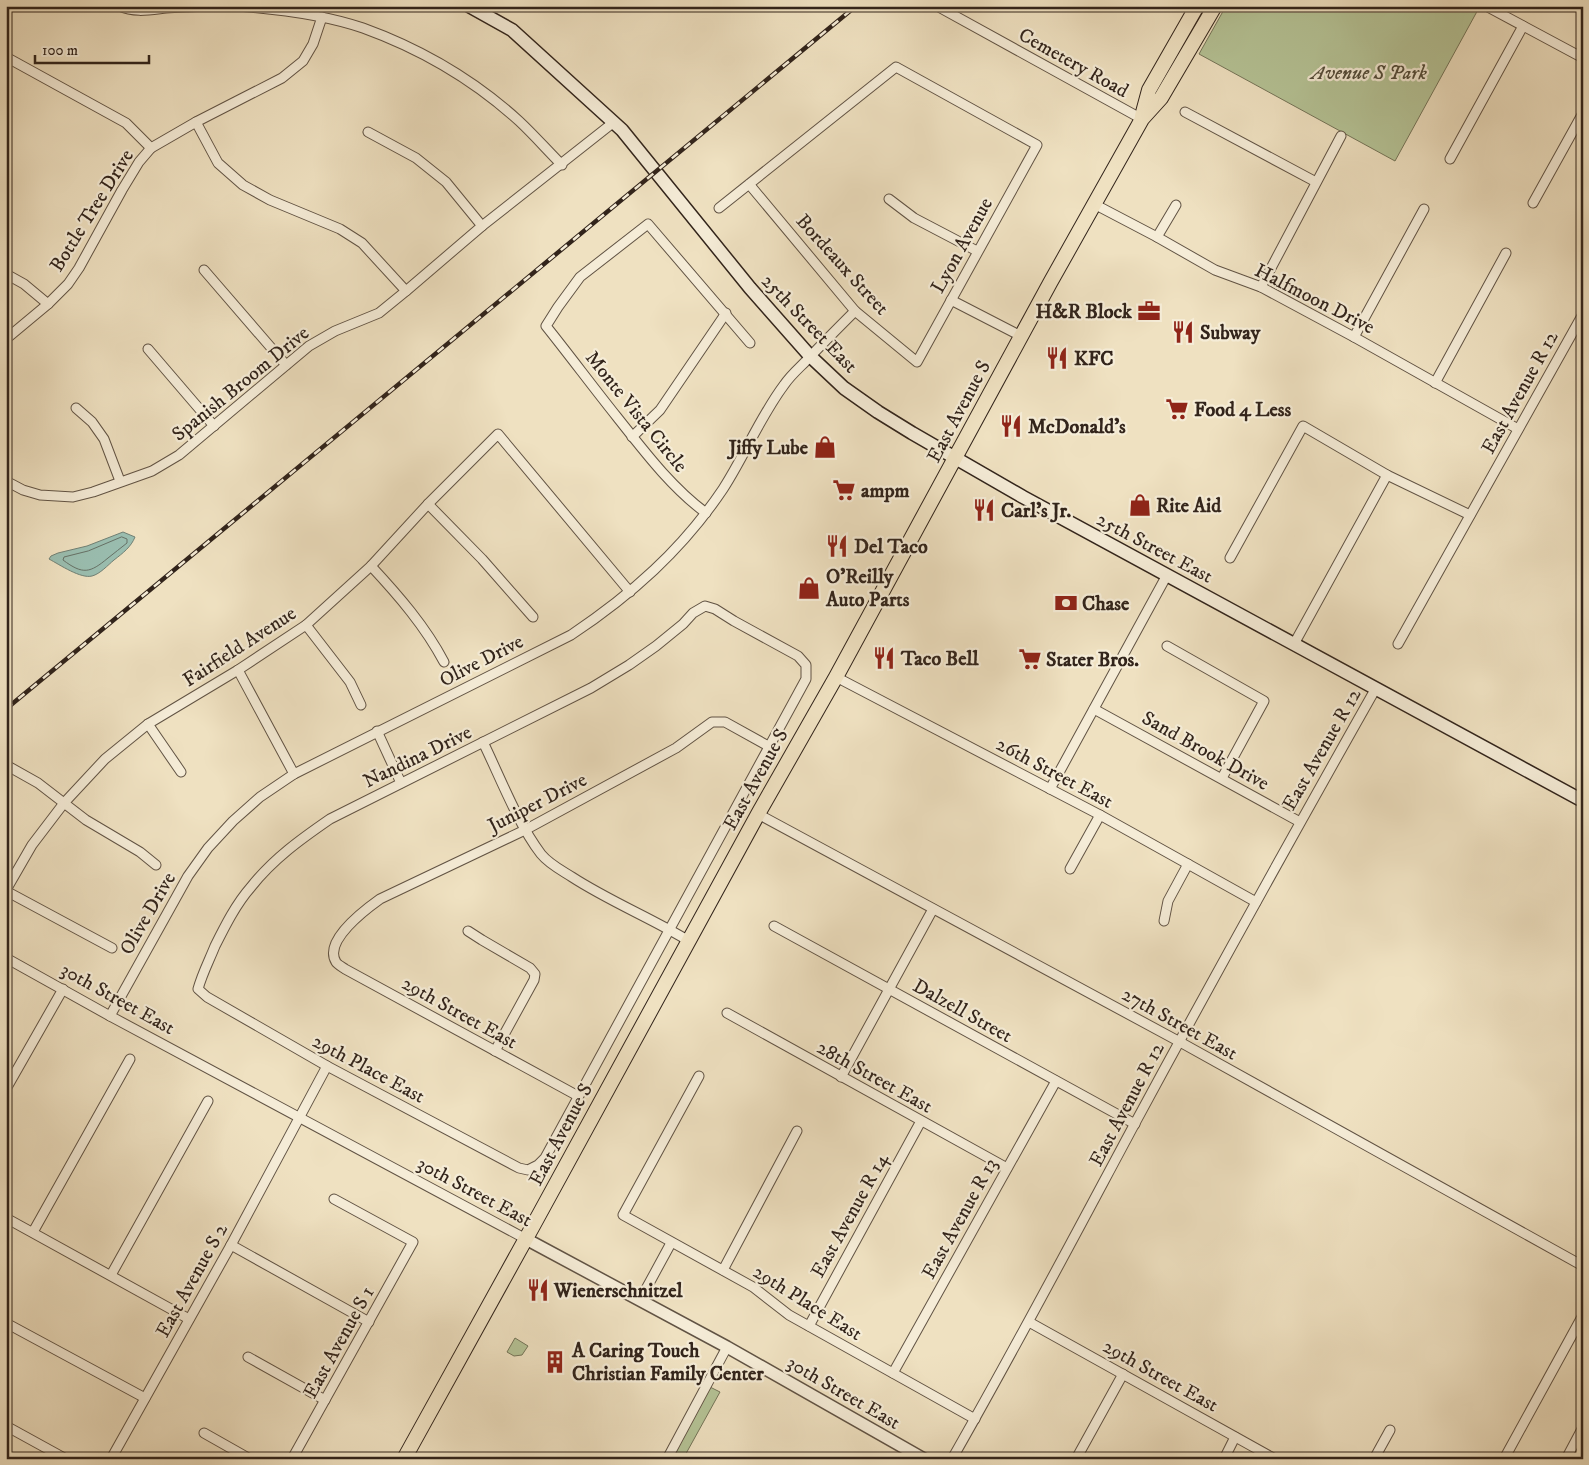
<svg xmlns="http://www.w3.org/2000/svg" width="1589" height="1465" viewBox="0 0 1589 1465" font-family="'IM FELL DW Pica',serif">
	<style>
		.green { fill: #b5c396; stroke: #747458 }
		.water { fill: #9abeb0; stroke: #708074 }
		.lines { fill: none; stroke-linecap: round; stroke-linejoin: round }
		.shore { stroke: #667166; stroke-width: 1 }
		.minor-casing { stroke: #615344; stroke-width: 11 }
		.tertiary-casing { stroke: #615344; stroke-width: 14 }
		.secondary-casing { stroke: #32241b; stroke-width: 15 }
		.primary-casing { stroke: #32241b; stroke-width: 16 }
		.minor { stroke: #f5ecd7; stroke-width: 9 }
		.tertiary { stroke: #f5ecd7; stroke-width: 11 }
		.secondary { stroke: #f5ecd7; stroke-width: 12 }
		.primary { stroke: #efe1c1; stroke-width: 14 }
		.rail-casing { stroke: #32241b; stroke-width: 4.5 }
		.rail { stroke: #f5ecd7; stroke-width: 2.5; stroke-dasharray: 8; stroke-linecap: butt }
		.labels { text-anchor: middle; stroke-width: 4.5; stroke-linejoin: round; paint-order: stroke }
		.street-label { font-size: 20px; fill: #32241b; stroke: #f5ecd7 }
		.park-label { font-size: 20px; font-style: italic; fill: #534c3a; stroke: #f5ecd7 }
		.poi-label { font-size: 20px; font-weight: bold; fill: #32241b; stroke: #f5ecd7; text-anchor: start }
	</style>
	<rect width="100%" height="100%" fill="#efe1c1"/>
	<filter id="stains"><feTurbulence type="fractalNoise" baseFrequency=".004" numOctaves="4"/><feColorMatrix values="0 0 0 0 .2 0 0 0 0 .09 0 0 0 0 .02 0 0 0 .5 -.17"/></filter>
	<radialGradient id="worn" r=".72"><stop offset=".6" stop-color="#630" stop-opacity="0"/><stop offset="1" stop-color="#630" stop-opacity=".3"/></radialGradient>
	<!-- green -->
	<g class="green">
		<path d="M1226,6H1480L1395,161L1199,54Z"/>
		<path d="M515,1338L528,1346L522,1355L514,1356L507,1352Z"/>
		<path d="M710,1387L720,1392L683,1459H671Z"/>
	</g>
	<!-- water -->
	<path class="water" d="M123,532L135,537C131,547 123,553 114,560C108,565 100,574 92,576C81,579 60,565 49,559L51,556L58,553L87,546Z"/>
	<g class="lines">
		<!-- shore -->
		<path class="shore" d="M122,537L127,539V543C121,548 114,553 108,558C90,573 83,575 63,560L64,557L88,551Z"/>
		<defs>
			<g id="minor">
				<path d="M119,6C135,13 149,10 166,8C179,7 192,7 205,6"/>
				<path d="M236,6C278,9 322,14 363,28C421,49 474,80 519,121C534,135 547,150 562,165"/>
				<path d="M937,6L1142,119"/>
				<path d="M1486,6L1583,58"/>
				<path d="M6,57L126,123L151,148"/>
				<path d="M1185,112L1316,182"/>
				<path d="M196,122L218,163L243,185L270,200L340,229L362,243L406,291"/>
				<path d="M368,132L416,158L446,182L482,226"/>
				<path d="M1450,159L1523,26"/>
				<path d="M889,199L914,218L977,251"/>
				<path d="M1533,203L1583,113"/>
				<path d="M1094,204L1157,237L1215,270L1261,287L1354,337L1518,429"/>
				<path d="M719,208L896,67L1037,145L917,362L855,311L749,184"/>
				<path d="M1157,237L1176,205"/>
				<path d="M204,270L286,365"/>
				<path d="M6,274L24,284L48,304"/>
				<path d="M1261,287L1341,136"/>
				<path d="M951,300L1021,336"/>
				<path d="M1354,337L1424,209"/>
				<path d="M6,339L48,304L68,284L79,268L122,190L139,162L151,148L196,122L282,78L303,61L313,44L322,17"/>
				<path d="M148,349L214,426"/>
				<path d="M1435,383L1506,253"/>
				<path d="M76,408L92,422L104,439L120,481"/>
				<path d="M632,437L660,410L726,313"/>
				<path d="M6,481L23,490L40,495L73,497L93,492L152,471L179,455L309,346L335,331L379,313L406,291L482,226L614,122"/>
				<path d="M428,504L482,559L533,617"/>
				<path d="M706,513C671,487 644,451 617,417C593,387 570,356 546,326L558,307L580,277L648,224L750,343"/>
				<path d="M1230,558L1303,426L1387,475L1470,515"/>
				<path d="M371,566C398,595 425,626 444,662"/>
				<path d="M705,606L715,609L734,621L798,656L806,665V679L545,1158L538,1165L528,1170L519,1168L327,1066L207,997L198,989C202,974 209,961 215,946C225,926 236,904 251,887C273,859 301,839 330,819L591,688L629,665L656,646L683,624L693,613Z"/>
				<path d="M306,625L350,682L361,705"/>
				<path d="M1294,644L1387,475"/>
				<path d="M1398,644L1583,314"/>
				<path d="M1167,646L1264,701L1222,778"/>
				<path d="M238,670L294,774"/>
				<path d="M836,677L1100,815L1256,902"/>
				<path d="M1094,709L1300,822"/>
				<path d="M148,724L181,772"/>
				<path d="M377,731L401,783"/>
				<path d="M483,742C500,777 518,824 541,854C549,864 561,870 572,877C609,901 651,918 689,941"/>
				<path d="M6,765L38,783L86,820L140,852L156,865"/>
				<path d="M1050,789L1167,575"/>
				<path d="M758,814L1180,1042L1583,1266"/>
				<path d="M1070,869L1100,815"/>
				<path d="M6,890L32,845L64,803L105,759L148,724L238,670L306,625L371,566L428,504L498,434L630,592"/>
				<path d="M6,891L112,948"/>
				<path d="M1164,921L1168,901L1188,864"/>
				<path d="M774,926L1135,1124"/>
				<path d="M468,931L482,940L530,968L535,974L534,980L495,1051"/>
				<path d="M6,958L110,1016L526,1239"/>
				<path d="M727,1013L1007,1168"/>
				<path d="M110,1016L188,876L208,848L233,821L260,797L294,774L571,635C631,595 682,550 723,489C745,455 760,417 784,385C790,376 798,369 805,362C821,345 838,328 855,311"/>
				<path d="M699,1076L623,1215L753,1287L789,1315L975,1419"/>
				<path d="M841,1077L933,909"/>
				<path d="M6,1089L63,989"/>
				<path d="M578,1096L345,969C342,967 337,964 336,962C323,941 366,909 380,899L525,830L676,748L712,722H725L770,747"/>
				<path d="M6,1218L189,1319"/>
				<path d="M33,1232L130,1059"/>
				<path d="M231,1245L369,1322"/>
				<path d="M723,1270L797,1131"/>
				<path d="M111,1275L208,1101"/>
				<path d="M640,1300L671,1243"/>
				<path d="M1029,1322L1275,1459"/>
				<path d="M6,1323L145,1398"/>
				<path d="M809,1326L921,1121"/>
				<path d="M248,1357L325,1400"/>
				<path d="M893,1373L1056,1081"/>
				<path d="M6,1426L66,1459"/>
				<path d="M204,1433L250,1459"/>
				<path d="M111,1459L231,1245L327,1066"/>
				<path d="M292,1459L413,1242L334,1199"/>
				<path d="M667,1459L727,1347"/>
				<path d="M952,1459C1015,1349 1074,1237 1134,1125C1213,979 1294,833 1376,688"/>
				<path d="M1076,1459L1123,1374"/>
				<path d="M1224,1459L1235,1437"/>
				<path d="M1374,1459L1390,1430"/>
				<path d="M1504,1459L1583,1315"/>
				<path d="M1566,1459L1583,1427"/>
			</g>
			<path id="tertiary" d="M526,1239L727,1347L924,1459"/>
			<path id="secondary" d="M469,6L512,30L622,130L750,288L810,356L844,388L878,412L912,433L1023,497L1583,801"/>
			<g id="primary">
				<path d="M1142,116L1149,90L1197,6"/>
				<path d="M404,1459L534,1224L758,814L836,677L1050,283L1142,119L1161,98L1215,6"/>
			</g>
		</defs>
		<!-- minor casing -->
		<use href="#minor" class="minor-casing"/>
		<!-- tertiary casing -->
		<use href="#tertiary" class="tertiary-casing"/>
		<!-- secondary casing -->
		<use href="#secondary" class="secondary-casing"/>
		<!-- primary casing -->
		<use href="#primary" class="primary-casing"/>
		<!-- minor -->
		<use href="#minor" class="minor"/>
		<!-- tertiary -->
		<use href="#tertiary" class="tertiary"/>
		<!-- secondary -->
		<use href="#secondary" class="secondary"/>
		<!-- primary -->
		<use href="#primary" class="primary"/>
		<defs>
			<path id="rail" d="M6,709L856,6"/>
		</defs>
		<!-- rail casing -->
		<use href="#rail" class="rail-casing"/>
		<!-- rail -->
		<use href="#rail" class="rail"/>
	</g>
	<!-- icons -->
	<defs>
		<symbol id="office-bare" viewBox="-9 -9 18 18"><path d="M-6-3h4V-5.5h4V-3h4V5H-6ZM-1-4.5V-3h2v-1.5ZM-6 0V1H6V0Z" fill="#8f2418" stroke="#f5ecd7" stroke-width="2.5" paint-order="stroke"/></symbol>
		<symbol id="restaurant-bare" viewBox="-9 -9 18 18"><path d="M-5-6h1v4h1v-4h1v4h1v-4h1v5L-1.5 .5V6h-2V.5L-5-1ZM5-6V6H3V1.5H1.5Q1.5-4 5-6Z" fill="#8f2418" stroke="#f5ecd7" stroke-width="2.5" paint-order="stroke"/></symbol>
		<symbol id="supermarket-bare" viewBox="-9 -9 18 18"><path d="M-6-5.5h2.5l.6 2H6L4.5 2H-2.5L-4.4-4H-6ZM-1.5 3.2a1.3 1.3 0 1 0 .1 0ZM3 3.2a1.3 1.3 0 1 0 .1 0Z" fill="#8f2418" stroke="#f5ecd7" stroke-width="2.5" paint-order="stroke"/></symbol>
		<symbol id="shop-bare" viewBox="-9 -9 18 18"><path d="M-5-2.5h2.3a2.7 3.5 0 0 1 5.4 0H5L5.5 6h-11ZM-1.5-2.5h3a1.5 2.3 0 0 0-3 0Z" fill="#8f2418" stroke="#f5ecd7" stroke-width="2.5" paint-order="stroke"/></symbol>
		<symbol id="bank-bare" viewBox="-9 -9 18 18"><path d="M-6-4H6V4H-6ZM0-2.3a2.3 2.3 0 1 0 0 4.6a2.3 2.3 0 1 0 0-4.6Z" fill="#8f2418" stroke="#f5ecd7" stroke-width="2.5" paint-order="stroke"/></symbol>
		<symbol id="building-bare" viewBox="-9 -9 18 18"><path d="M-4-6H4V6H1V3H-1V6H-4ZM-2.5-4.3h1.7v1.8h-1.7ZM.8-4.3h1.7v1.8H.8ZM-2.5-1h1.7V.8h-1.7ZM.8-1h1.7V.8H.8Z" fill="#8f2418" stroke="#f5ecd7" stroke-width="2.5" paint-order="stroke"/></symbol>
	</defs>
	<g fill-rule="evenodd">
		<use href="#office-bare" x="1133" y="295" width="32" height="32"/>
		<use href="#restaurant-bare" x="1167" y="316" width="32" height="32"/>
		<use href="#restaurant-bare" x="1041" y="342" width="32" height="32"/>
		<use href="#supermarket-bare" x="1161" y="393" width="32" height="32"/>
		<use href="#restaurant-bare" x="995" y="410" width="32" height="32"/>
		<use href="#shop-bare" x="809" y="431" width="32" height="32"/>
		<use href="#supermarket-bare" x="828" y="474" width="32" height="32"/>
		<use href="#shop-bare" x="1124" y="489" width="32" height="32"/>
		<use href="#restaurant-bare" x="968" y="494" width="32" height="32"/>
		<use href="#restaurant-bare" x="821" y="530" width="32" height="32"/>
		<use href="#shop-bare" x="793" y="572" width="32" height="32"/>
		<use href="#bank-bare" x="1050" y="587" width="32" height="32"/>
		<use href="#restaurant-bare" x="868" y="642" width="32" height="32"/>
		<use href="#supermarket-bare" x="1014" y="643" width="32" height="32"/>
		<use href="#restaurant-bare" x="522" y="1274" width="32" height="32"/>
		<use href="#building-bare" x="539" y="1346" width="32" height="32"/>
	</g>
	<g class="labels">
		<!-- street labels -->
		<g class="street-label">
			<text transform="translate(1074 62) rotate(29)" y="7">Cemetery Road</text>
			<text transform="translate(91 210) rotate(-58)" y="7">Bottle Tree Drive</text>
			<text transform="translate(961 245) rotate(-61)" y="7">Lyon Avenue</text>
			<text transform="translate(843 264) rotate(48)" y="7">Bordeaux Street</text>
			<text transform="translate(1315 298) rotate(27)" y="7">Halfmoon Drive</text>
			<text transform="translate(810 323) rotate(46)" y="7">25th Street East</text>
			<text transform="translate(240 383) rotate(-39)" y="7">Spanish Broom Drive</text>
			<text transform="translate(1519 392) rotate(-61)" y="7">East Avenue R 12</text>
			<text transform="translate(637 411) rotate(51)" y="7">Monte Vista Circle</text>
			<text transform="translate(958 411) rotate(-62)" y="7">East Avenue S</text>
			<text transform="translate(1155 547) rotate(28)" y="7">25th Street East</text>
			<text transform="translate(239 646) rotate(-33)" y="7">Fairfield Avenue</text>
			<text transform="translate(481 660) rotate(-27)" y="7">Olive Drive</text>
			<text transform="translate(1321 749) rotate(-60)" y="7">East Avenue R 12</text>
			<text transform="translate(1206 750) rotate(29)" y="7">Sand Brook Drive</text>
			<text transform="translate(417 756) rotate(-26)" y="7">Nandina Drive</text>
			<text transform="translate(1055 772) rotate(28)" y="7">26th Street East</text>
			<text transform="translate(755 779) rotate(-61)" y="7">East Avenue S</text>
			<text transform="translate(537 802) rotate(-27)" y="7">Juniper Drive</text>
			<text transform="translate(147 913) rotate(-60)" y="7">Olive Drive</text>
			<text transform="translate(118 998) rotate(29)" y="7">30th Street East</text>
			<text transform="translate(963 1010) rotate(29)" y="7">Dalzell Street</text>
			<text transform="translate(460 1012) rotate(29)" y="7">29th Street East</text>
			<text transform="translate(1180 1023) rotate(29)" y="7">27th Street East</text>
			<text transform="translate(369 1068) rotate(28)" y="7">29th Place East</text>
			<text transform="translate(875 1076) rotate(29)" y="7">28th Street East</text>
			<text transform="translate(1126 1104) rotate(-62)" y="7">East Avenue R 12</text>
			<text transform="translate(560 1134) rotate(-62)" y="7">East Avenue S</text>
			<text transform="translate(475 1191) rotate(28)" y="7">30th Street East</text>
			<text transform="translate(849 1215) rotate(-61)" y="7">East Avenue R 14</text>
			<text transform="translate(959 1218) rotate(-61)" y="7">East Avenue R 13</text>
			<text transform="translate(191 1280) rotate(-61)" y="7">East Avenue S 2</text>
			<text transform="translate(808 1302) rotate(32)" y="7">29th Place East</text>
			<text transform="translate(338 1342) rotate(-61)" y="7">East Avenue S 1</text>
			<text transform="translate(1161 1375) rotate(29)" y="7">29th Street East</text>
			<text transform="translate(844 1392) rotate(30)" y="7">30th Street East</text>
		</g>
		<!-- park labels -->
		<g class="park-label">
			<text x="1369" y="79">Avenue S Park</text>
		</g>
		<!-- poi labels -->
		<g class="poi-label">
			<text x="1132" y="318" text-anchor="end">H&amp;R Block</text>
			<text x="1200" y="339">Subway</text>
			<text x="1074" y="365">KFC</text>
			<text x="1194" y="416">Food 4 Less</text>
			<text x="1028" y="433">McDonald's</text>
			<text x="808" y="454" text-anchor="end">Jiffy Lube</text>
			<text x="861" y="497">ampm</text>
			<text x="1156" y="512">Rite Aid</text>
			<text x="1001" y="517">Carl's Jr.</text>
			<text x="854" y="553">Del Taco</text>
			<text x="826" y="583">O'Reilly<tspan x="826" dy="23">Auto Parts</tspan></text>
			<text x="1082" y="610">Chase</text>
			<text x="901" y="665">Taco Bell</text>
			<text x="1046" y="666">Stater Bros.</text>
			<text x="554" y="1297">Wienerschnitzel</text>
			<text x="572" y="1357">A Caring Touch<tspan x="572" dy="23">Christian Family Center</tspan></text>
		</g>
	</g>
	<!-- margin -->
	<rect width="1589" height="1465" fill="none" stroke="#efe1c1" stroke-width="25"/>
	<rect x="8" y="8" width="1574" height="1450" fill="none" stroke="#32241b" stroke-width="2.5"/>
	<rect x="12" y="12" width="1564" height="1440" fill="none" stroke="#32241b"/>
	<!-- scale -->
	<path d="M35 55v8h114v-8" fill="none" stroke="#32241b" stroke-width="2.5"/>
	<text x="42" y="55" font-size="15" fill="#32241b" stroke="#f5ecd7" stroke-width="4" paint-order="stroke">100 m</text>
	<rect width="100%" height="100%" filter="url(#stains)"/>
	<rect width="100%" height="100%" fill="url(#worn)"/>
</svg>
